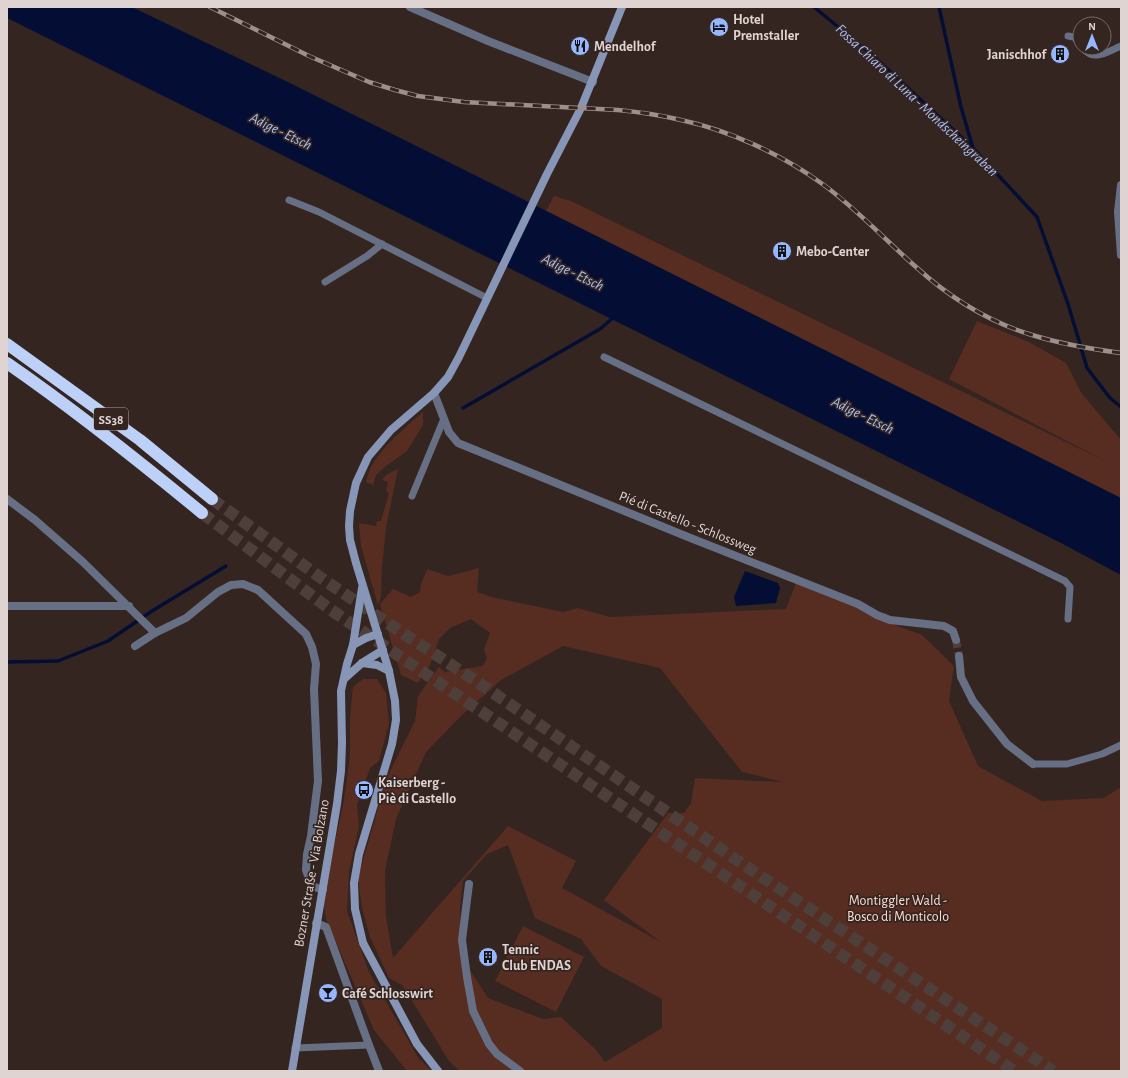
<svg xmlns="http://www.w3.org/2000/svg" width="1128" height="1078" viewBox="0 0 1128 1078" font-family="'Alegreya Sans',sans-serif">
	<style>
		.green { fill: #572c21; fill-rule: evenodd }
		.water { fill: #040e34 }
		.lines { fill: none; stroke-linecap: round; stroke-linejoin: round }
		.stream { stroke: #040e34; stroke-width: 3.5 }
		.street-tunnel { stroke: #4e3f3b; stroke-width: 8; stroke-dasharray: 8 4; stroke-linecap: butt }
		.highway-tunnel { stroke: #4e3f3b; stroke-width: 12; stroke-dasharray: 12 6; stroke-linecap: butt }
		.lane { stroke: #666f83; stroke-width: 7 }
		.street { stroke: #666f83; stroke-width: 8 }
		.secondary { stroke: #8796b7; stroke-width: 8 }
		.highway { stroke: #bdd0f8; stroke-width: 12 }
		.rail-casing { stroke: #9c8f8c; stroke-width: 4.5 }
		.rail { stroke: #352521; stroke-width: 3; stroke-dasharray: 9; stroke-linecap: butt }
		.labels { text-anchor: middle; stroke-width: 3.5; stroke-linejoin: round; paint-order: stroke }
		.shield { fill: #352521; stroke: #aca09c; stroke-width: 1 }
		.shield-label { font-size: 13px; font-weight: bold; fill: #dfd4d1 }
		.poi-label { font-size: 14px; font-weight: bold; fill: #dfd4d1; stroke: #352521; text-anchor: start }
		.street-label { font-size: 14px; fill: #dfd4d1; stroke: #352521 }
		.park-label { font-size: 14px; fill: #fedbd1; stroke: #352521 }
		.water-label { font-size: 15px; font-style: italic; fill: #a6bff7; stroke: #352521 }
	</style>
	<rect width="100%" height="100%" fill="#352521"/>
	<!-- green -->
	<g class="green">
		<path d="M554,196L571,201L1105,461L949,379L977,321L1029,342L1066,363L1082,394L1121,440V498L546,211Z"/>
		<path d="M423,412V425L407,451L386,466L376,475L373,485L366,482C367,477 369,471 371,467C383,445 405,428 423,412Z"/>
		<path d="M398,469L386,528L382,567L381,597L378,605L361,546L359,523L376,526L377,521H381L389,493L386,492L388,482L382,480L386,475Z"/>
		<path d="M479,568L477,592L492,597L563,612L578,608L610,617L786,609L796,583L857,607L887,622L922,635L954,666L949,701L978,766L1042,801L1104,798L1121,787V1071H460L449,1061L403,986L389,978L370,937L362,908L358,878L387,777L415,721L418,696L439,667L445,672L483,666L487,658L484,650L490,633L471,619L450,628L439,639L430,665L418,683L401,675L380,604L393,589L411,597L420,592L421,584L427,569L448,576ZM563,646L660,668L742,772L783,782L695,778L691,803L684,813H668L604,900L661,942L562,888L576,861L508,826L393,958L386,916L385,870L396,819L426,752L462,715L501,680ZM508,845L535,918L581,939L601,966L662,999V1028L605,1062L596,1050L561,1017L543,1019L488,998L466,964L461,937L460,907L463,881L487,854Z"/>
		<path d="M363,679H377L386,693L389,724L379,761L370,768L357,805L359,826L349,872L347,911L369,972L419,1059L432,1071H407L374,1030L326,919L323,898L344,800L350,756V718L353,687Z"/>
		<path d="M523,926L584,957L556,1012L495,981Z"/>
	</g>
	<!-- water -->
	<g class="water">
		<path d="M7,7H132L292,84L1121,498V575L1059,542L7,18Z"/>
		<path d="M745,571L778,583L780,588L776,603L736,606L734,597Z"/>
	</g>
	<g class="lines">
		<!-- stream -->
		<g class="stream">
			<path d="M814,7L872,55L973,148L1037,217L1068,304L1087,368L1110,398L1121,407"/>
			<path d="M939,7L961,107L973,148"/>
			<path d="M463,408L600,329L614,317"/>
			<path d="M7,662L58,661L108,641L152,611L226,566"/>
		</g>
		<!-- street-tunnel -->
		<path class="street-tunnel" d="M956,640L959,656"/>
		<!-- highway-tunnel -->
		<g class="highway-tunnel">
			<path d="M212,499L324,580L401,632L476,681L741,863L1053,1071"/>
			<path d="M202,513L331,610L1014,1071"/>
		</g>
		<!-- lane -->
		<g class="lane">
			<path d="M1068,36L1074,37L1080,45"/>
			<path d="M1083,48C1094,62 1107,52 1121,46"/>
			<path d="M289,200L319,212L487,298"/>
			<path d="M325,282L367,256L382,244"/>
			<path d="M604,357L1065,581L1070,587L1068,619"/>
			<path d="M412,496L443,421"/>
			<path d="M1033,764H1067L1102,754L1121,745"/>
			<path d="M295,1048L369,1045"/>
		</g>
		<!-- street -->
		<g class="street">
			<path d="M410,7L488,41L593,82"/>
			<path d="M1121,185L1118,212L1121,255"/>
			<path d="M434,393L449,432L458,443L688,537L858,604L877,615L890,620L944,626L953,631L956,640"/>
			<path d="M7,499L35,520L83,562L155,633"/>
			<path d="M7,606H129"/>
			<path d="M135,646L155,633L186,618L218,592L231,585L243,584L258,590L306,634L312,647L316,664L314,689L318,781L311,836L307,854L306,870L312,886L323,890"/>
			<path d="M959,656L961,677L973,701L1007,744L1033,764"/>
			<path d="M469,884L462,940L467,977L473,1011L489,1044L497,1054L520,1071"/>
			<path d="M316,923L326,927L369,1045L379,1071"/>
		</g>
		<!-- secondary -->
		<g class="secondary">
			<path d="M353,645L366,638L378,634"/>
			<path d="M362,663L377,665L389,671"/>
			<path d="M344,679L362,663L383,650"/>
			<path d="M292,1071L337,804L341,771L342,743L341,691L347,664L353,645L362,588"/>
			<path d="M438,1071L417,1044L363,943L355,909L354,883L359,854L392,744L396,720L395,701L389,671L356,563L350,540L349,526L350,511L356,483L368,457L391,430L434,393L448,377L459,357L547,174L581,108L622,7"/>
		</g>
		<!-- highway -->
		<g class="highway">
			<path d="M7,344L140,440L212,499"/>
			<path d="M7,363C75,410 139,461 202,513"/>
		</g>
		<defs>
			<path id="rail" d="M210,7L309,56L369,82L395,90L418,96L464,102L618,110C639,112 660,115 681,120C728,130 781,154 821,183C855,207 884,239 916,267C949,297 989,322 1032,335C1061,344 1091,349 1121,353"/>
		</defs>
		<!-- rail casing -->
		<use href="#rail" class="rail-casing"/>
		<!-- rail -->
		<use href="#rail" class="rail"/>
	</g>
	<!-- icons -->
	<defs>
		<symbol id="hotel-disc" viewBox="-11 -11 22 22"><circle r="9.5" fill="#96b6fd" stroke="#352521"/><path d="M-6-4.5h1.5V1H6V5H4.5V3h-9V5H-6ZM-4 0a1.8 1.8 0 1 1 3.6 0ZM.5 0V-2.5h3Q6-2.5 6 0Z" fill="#111"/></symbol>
		<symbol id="restaurant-disc" viewBox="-11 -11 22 22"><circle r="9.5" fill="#96b6fd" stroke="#352521"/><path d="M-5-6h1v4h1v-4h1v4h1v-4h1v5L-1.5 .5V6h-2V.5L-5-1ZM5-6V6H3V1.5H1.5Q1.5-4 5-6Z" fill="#111"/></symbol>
		<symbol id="building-disc" viewBox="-11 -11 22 22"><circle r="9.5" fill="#96b6fd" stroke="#352521"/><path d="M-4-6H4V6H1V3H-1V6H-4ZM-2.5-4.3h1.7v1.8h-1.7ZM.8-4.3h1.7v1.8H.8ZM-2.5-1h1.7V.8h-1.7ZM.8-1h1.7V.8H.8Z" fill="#111"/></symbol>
		<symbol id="bus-disc" viewBox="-11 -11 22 22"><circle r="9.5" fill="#96b6fd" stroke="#352521"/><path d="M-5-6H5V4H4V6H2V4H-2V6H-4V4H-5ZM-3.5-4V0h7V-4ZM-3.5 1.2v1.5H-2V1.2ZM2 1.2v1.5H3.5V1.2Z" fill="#111"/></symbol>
		<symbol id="bar-disc" viewBox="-11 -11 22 22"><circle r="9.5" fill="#96b6fd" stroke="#352521"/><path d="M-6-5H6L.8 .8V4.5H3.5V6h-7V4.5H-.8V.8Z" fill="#111"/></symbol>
	</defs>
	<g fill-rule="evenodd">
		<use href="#hotel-disc" x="708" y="16" width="22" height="22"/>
		<use href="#restaurant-disc" x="569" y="35" width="22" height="22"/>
		<use href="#building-disc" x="1049" y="43" width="22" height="22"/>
		<use href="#building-disc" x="771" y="240" width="22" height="22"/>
		<use href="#bus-disc" x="353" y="779" width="22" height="22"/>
		<use href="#building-disc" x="477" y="946" width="22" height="22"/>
		<use href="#bar-disc" x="317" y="982" width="22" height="22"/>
	</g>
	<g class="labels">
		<!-- shield labels -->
		<rect class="shield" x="94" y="408" width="34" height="22" rx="3"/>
		<g class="shield-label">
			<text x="111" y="424">SS38</text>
		</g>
		<!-- poi labels -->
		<g class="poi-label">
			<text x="733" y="24">Hotel<tspan x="733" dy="16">Premstaller</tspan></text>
			<text x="594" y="51">Mendelhof</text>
			<text x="1046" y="59" text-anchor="end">Janischhof</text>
			<text x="796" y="256">Mebo-Center</text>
			<text x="378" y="787">Kaiserberg -<tspan x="378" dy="16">Piè di Castello</tspan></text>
			<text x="502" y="954">Tennic<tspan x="502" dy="16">Club ENDAS</tspan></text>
			<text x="342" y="998">Café Schlosswirt</text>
		</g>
		<!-- street labels -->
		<g class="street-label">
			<text transform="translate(688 522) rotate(22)" y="5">Pié di Castello - Schlossweg</text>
			<text transform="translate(311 873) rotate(-80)" y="5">Bozner Straße - Via Bolzano</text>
		</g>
		<!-- park labels -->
		<g class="park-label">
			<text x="898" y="905">Montiggler Wald -<tspan x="898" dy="16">Bosco di Monticolo</tspan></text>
		</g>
		<!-- water labels -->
		<g class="water-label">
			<text transform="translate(917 100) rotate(43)" y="5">Fossa Chiaro di Luna - Mondscheingraben</text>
			<text transform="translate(281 131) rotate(26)" y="5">Adige - Etsch</text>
			<text transform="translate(573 272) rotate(26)" y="5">Adige - Etsch</text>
			<text transform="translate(863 415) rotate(26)" y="5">Adige - Etsch</text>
		</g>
	</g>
	<!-- border -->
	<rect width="1128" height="1078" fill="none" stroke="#dfd4d1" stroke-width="16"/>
	<!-- north arrow -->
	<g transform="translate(1092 36)"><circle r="19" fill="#352521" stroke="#796b67"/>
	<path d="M0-3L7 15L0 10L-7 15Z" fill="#96b6fd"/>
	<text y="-6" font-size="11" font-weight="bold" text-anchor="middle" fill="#dfd4d1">N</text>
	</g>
</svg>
